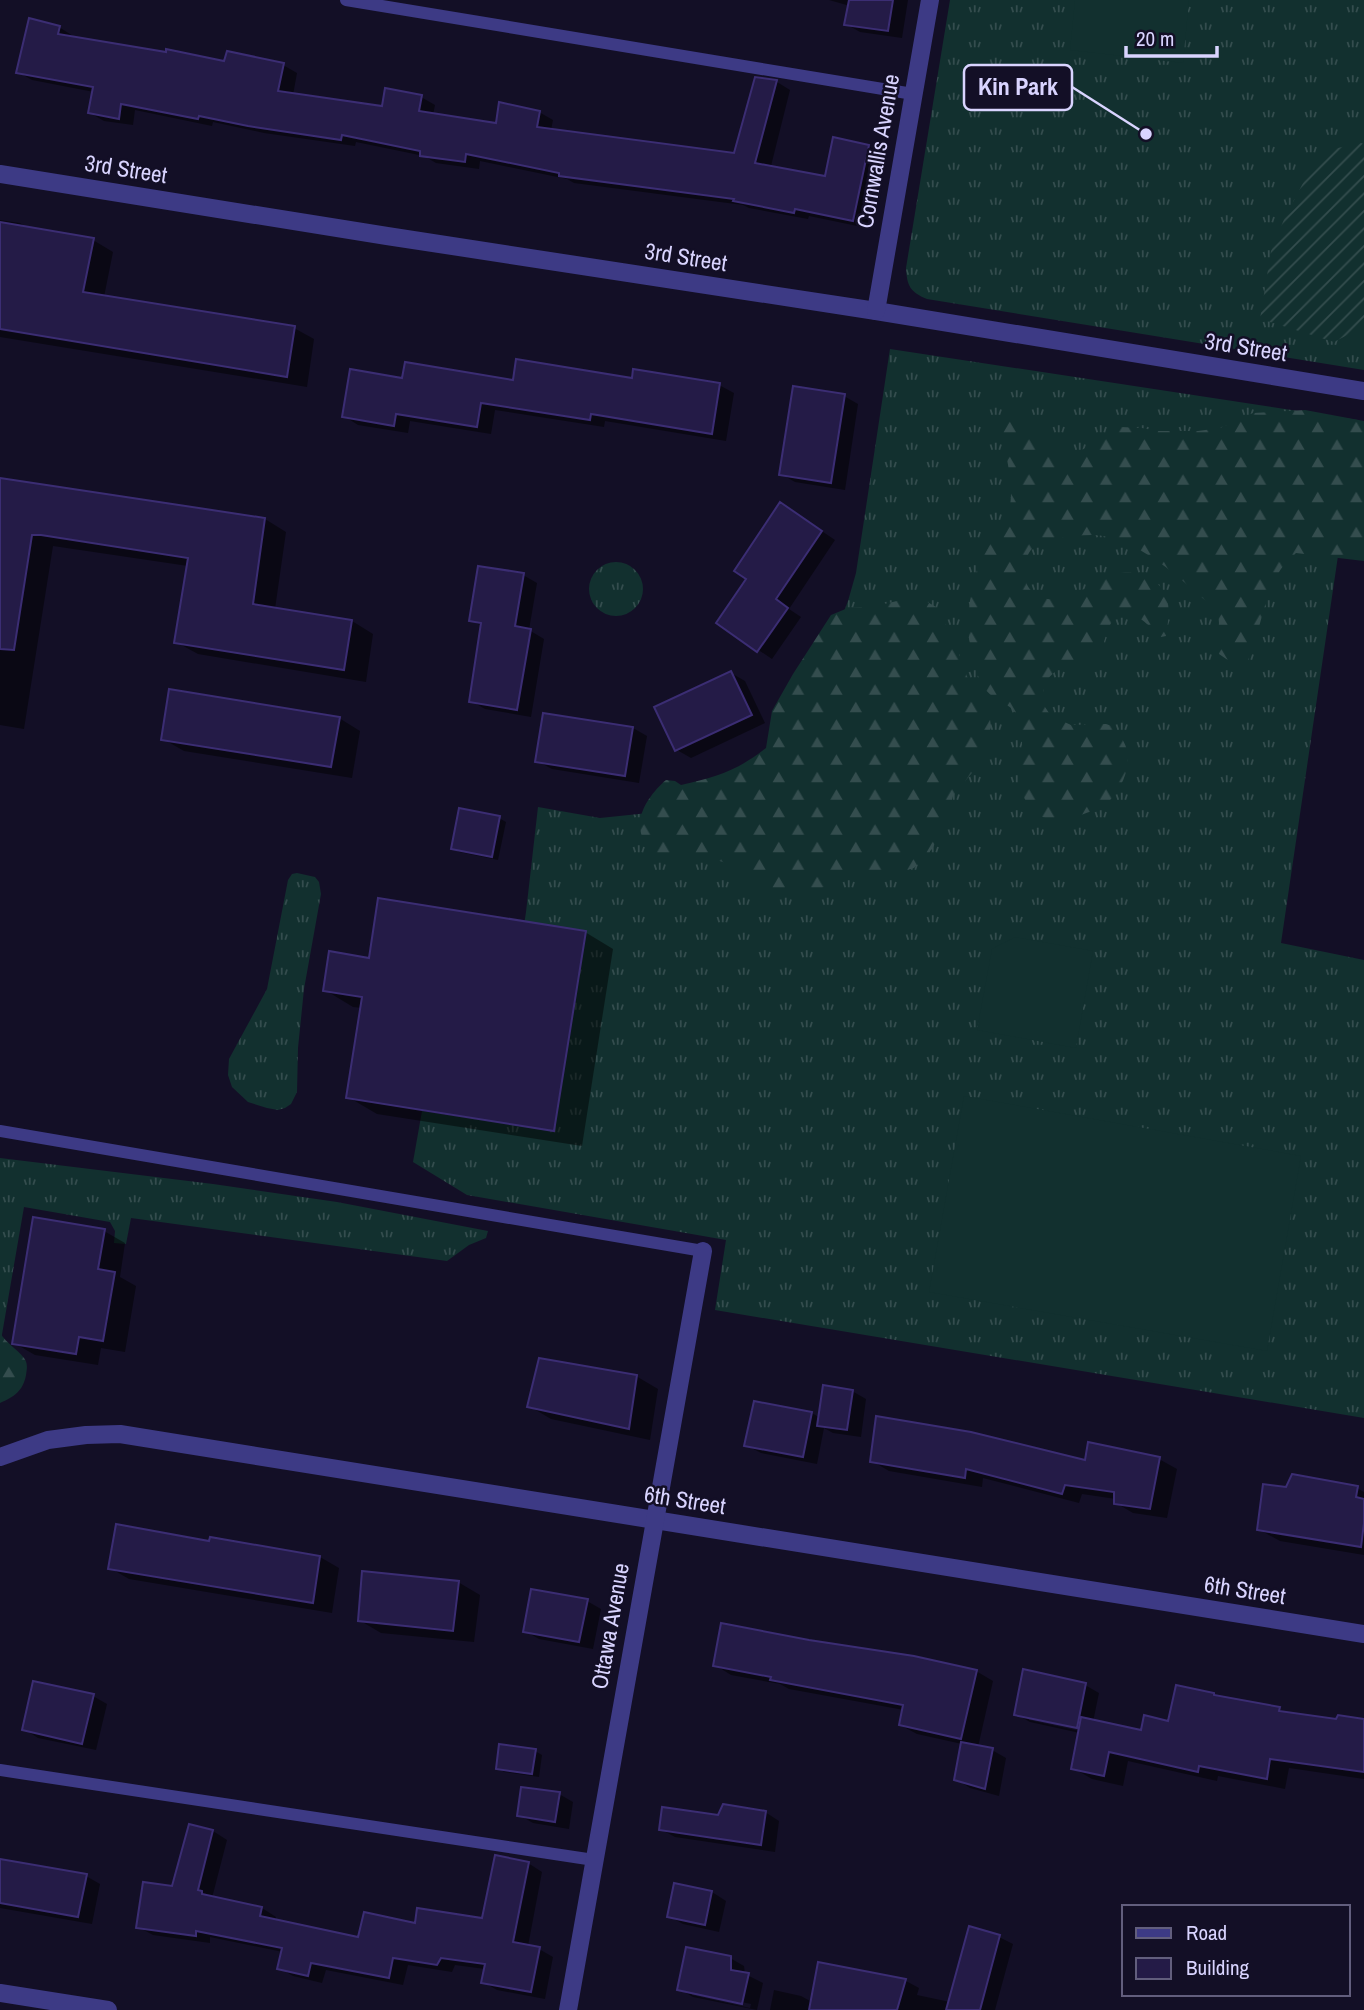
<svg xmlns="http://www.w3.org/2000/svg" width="1364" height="2010" viewBox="0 0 1364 2010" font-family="'Archivo Narrow',sans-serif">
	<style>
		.grass { fill: url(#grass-tufts) }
		.forest { fill: url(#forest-firs) }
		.garden { fill: url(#garden-furrows) }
		.pitch { fill: #12302f }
		.shadow { fill: #0007; fill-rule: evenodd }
		.building { fill: #241b47; stroke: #3b2d73; stroke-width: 2 }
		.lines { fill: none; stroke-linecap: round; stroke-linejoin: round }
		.lane { stroke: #3d3a85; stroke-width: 12 }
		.street { stroke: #3d3a85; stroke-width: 18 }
		.labels { text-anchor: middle; stroke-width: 5; stroke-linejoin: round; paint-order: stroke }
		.street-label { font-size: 23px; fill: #d9d4ff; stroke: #130f26 }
		.leader { fill: none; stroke: #d9d4ff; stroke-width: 2.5 }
		.callout-dot { fill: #d9d4ff; stroke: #130f26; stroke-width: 2.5 }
		.callout { fill: #130f26; stroke: #d9d4ff; stroke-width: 2.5 }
		.callout-label { font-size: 24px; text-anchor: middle; font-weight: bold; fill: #d9d4ff }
	</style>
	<defs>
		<pattern id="grass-tufts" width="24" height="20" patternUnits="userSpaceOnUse" patternTransform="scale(1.75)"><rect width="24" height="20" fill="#12302f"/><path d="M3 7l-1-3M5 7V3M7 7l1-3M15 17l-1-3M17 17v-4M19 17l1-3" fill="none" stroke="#344d4e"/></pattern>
		<pattern id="forest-firs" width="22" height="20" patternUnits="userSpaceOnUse" patternTransform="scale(1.75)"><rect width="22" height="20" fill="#12302f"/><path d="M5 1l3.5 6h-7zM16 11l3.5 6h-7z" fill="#344d4e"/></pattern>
		<pattern id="garden-furrows" width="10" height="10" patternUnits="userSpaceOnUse" patternTransform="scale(1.75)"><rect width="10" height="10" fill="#12302f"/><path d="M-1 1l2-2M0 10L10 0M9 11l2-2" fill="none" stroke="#344d4e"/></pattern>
	</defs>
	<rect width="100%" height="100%" fill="#130f26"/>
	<!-- grass -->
	<g class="grass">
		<path d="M950,0H1364V370L927,299C910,292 907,286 906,268Z"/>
		<path d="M890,349L1358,420L1281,943L1364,960V1418L715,1310L726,1240L467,1195L413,1162L422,1111L495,1122L526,912L538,807L600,818L658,812L746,779L824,663L848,601L856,573Z"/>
		<circle cx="616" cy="589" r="27"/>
		<path d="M297,873L315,877L319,882L321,894L304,989L298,1048L297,1092L291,1104L285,1108L278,1110L267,1108L248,1102L232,1087L228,1075L229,1059L267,989L288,880L292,874Z"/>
		<path d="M0,1158L213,1184L337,1202L488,1231L486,1238L469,1245L447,1261L131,1218L126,1244L114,1243L115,1231L110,1222L24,1207L0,1346Z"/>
	</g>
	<!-- forest -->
	<g class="forest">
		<path d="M1305,410L1364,421V561L1296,553C1263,579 1264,625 1248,660L1235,665L1219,654C1218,650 1217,647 1217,643C1216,635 1221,625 1218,617C1214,606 1201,597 1193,590C1168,567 1128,535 1092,535C1080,535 1067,537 1055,539C1040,542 1028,546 1026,563C1024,574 1024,585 1033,592C1059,614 1092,580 1116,574C1128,571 1136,572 1147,577C1173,590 1170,610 1166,636L1161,637C1147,624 1125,598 1110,625C1105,635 1103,648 1099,658C1087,664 1073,661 1061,668C1054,671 1049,678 1044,683L1043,704L1051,716L1071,725L1106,724L1115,727C1119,735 1126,743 1127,751C1131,769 1120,792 1107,803C1099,810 1068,820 1057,820C1050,820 1037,816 1033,811C1004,775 1029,761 1020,726C1014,703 1008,708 992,696C977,684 972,658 969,638C967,617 970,591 977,570C982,557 990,545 996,532C1000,525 1007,518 1009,510C1015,487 1006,459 1003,436V427L1006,422C1027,415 1035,435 1049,447C1055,453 1062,455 1070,457L1121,427L1142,428L1157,431H1198L1220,428L1253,413Z"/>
		<path d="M906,599L924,600L936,607L952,635L968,679L989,712L991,727L980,763L953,796L945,825L932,849L914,868L891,875L856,876L813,891L789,894L762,890L723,862L706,857L688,856L665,859L646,850C644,843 641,835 640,828C638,810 654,790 666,780L675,781L681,785C716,777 737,771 766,748L772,711L793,674L831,615L848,608L875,606Z"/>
		<path d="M0,1333C7,1344 17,1349 24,1358C28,1363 27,1369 26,1375C23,1391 14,1397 0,1403Z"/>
	</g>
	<!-- garden -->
	<path class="garden" d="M1361,143L1364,144V320L1361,328L1334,342L1260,319L1271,251L1285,217L1311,168L1333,149Z"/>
	<!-- pitch -->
	<g class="pitch">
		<path d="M1075,0H1189L1183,63L1070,50Z"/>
		<path d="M1015,937L1093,951L1076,1048L977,1030L992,949Z"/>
		<path d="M964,1096L1301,1156L1267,1351L929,1292Z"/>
	</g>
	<!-- shadow -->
	<g class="shadow">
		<path d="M829,0H908L902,38L860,32L846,24L850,6Z"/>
		<path d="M59,27L73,36V38L226,63L283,65L297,73L293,95L384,108L421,97L435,105L433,115L497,125L539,112L553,120L551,130L735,154L756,79L777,82L790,90L771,166L826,178L868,146L882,154L867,228L809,216L808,219L749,208L743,205L574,183L567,179L480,161L479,169L436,163L424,156L356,142L355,146L264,133L213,122L212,126L135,110L133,125L104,121L90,113L94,92L32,80L18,72Z"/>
		<path d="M0,220L20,223L30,229L93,240L113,252L104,297L294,328L314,339L307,387L0,337Z"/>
		<path d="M633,380L719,385L734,393L726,441L605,421L604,427L495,410L491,434L410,421L408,433L358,425L344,416L514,382Z"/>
		<path d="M844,396L858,404L845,490L795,482L781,474Z"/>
		<path d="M0,480L265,519L286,532L275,609L352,621L373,634L366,682L198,654L176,642L188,566L53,546L24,729L0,725Z"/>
		<path d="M795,513L835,540L789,609L801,617L772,659L718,623Z"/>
		<path d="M523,575L537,583L529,630L544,639L531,717L485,709L471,701L482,626L470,620Z"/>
		<path d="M731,673L745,681L765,723L691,758L677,750Z"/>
		<path d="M339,718L360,731L352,778L184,751L163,739Z"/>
		<path d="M633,728L647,736L639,783L552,769L537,761Z"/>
		<path d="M499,818L506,822L498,860L459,852L453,848Z"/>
		<path d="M585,932L613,949L582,1146L377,1114L348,1097L362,1008L353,1007L325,990L370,960Z"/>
		<path d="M104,1231L125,1243L120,1277L136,1286L125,1352L101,1348L98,1365L35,1355L14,1343Z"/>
		<path d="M636,1376L658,1389L650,1440L551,1419L529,1406Z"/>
		<path d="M852,1391L866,1399L861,1437L833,1433L824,1428L817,1464L761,1453L746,1445L755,1403L812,1413L820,1418Z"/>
		<path d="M1159,1459L1177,1469L1167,1518L1133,1513L1116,1503V1499L1082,1494L1079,1503L983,1478L982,1487L889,1471L872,1461L1086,1462Z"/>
		<path d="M1357,1488L1364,1492V1555L1280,1541L1258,1529L1287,1489Z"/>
		<path d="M211,1539L320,1557L339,1568L332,1613L129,1579L110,1568L211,1543Z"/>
		<path d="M458,1582L480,1595L474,1642L381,1633L359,1620Z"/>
		<path d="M587,1601L601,1609L593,1649L539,1639L525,1631Z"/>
		<path d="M715,1665L976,1671L993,1681L978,1747L992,1750L1006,1758L999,1796L970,1788L956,1779L962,1744L917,1734L900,1725L904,1710L789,1689L780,1684L731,1675Z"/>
		<path d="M1085,1685L1099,1693L1093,1722L1142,1732L1170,1723L1214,1694L1219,1697L1279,1709L1289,1715L1336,1721H1364V1779L1289,1768L1285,1789L1218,1776L1217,1781L1128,1761L1123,1786L1092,1779L1073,1768L1080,1733L1030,1722L1016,1714ZM1029,1716L1086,1728L1085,1732L1029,1720Z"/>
		<path d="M93,1696L107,1704L96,1750L38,1738L24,1729Z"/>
		<path d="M535,1751L542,1755L539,1777L504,1772L498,1768Z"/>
		<path d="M559,1794L573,1802L569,1829L533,1823L519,1815Z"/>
		<path d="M765,1812L779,1821L775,1852L675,1837L660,1829Z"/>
		<path d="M190,1826L213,1831L227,1840L212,1898L262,1908L276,1917L275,1921L359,1940L417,1925L484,1920L528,1863L542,1872L528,1946L539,1949L553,1957L545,1999L497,1990L483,1982L485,1969L455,1965L452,1972L408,1965L403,1985L326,1970L322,1983L293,1976L279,1968L283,1952L210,1937V1943L153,1935L138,1927L174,1888Z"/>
		<path d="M0,1861L86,1876L100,1884L92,1924L0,1908Z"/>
		<path d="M712,1892L726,1901L719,1932L683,1924L669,1916Z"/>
		<path d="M999,1937L1013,1944L995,2010H770L774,1990L801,1996L812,2002L819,1964L906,1981L919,1988L917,1995L950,2002Z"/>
		<path d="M730,1958L744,1966L745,1974L763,1983L757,2010L693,1997L679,1989ZM692,1992L751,2004L750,2008L692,1995Z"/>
	</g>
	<!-- building -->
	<g class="building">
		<path d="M849,0H893L888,31L844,25Z"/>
		<path d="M29,18L60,26L58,34L166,52V49L224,61L227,51L284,63L278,91L382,106L385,88L422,95L419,111L496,123L499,102L540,111L537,127L734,153L755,77L777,80L755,163L825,176L833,137L869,145L853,221L795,209L794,213L733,201L734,199L559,176V173L466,154L465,162L420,156V151L342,135L341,140L248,126L199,116L198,119L121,104L119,119L88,113L93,87L16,73Z"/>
		<path d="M0,222L94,238L83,292L295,326L287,377L0,329Z"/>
		<path d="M516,359L632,378L633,369L720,383L712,434L591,414L590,420L481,403L477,427L396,414L394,426L342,417L350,369L402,378L405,362L513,380Z"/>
		<path d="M793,386L845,394L831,483L779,475Z"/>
		<path d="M0,478L265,518L253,604L352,620L344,670L174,643L188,558L41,535H32L14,650L0,649Z"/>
		<path d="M780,502L822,531L776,599L788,608L757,652L716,623L746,579L734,571Z"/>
		<path d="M478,566L524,573L515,626L531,629L517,710L469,702L481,623L469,621Z"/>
		<path d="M731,671L752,715L675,751L654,707Z"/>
		<path d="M169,689L340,717L331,767L161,740Z"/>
		<path d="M543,713L633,727L625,776L535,762Z"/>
		<path d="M459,808L500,816L492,857L451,849Z"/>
		<path d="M378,898L586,931L554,1131L346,1098L362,997L323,991L329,951L369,958Z"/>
		<path d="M33,1217L105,1229L98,1269L115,1272L103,1341L79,1337L76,1354L12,1344Z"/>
		<path d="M539,1358L637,1375L629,1429L527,1407Z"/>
		<path d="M823,1385L853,1390L847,1430L817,1426Z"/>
		<path d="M754,1401L812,1412L803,1457L744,1446Z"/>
		<path d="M876,1416L971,1432L1085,1460L1088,1442L1160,1457L1150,1509L1114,1504V1492L1065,1485L1062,1494L966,1469L965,1478L870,1462Z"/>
		<path d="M1292,1474L1358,1486L1356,1497L1364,1499V1523L1361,1547L1257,1530L1263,1484L1286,1487Z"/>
		<path d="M116,1524L209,1541L210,1537L320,1556L313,1603L108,1569Z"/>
		<path d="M362,1571L459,1581L453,1631L358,1621Z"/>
		<path d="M531,1589L588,1599L579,1642L523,1632Z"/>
		<path d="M721,1623L809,1640L914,1656L977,1670L961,1739L899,1725L903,1705L770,1680L771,1677L713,1666Z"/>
		<path d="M1023,1669L1086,1683L1077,1728L1014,1715Z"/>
		<path d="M33,1681L94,1694L82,1744L22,1730Z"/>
		<path d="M1176,1685L1214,1693V1695L1280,1707L1279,1711L1336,1719L1338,1715L1364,1719V1772L1270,1759L1267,1779L1199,1766L1198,1772L1109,1752L1104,1776L1071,1769L1081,1717L1141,1730L1144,1715L1168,1721Z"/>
		<path d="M961,1742L993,1748L985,1789L954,1780Z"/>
		<path d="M499,1744L536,1749L532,1774L496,1769Z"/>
		<path d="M521,1787L560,1792L555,1822L517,1816Z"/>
		<path d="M723,1804L766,1811L761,1845L659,1830L662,1807L718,1815Z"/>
		<path d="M189,1824L213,1830L198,1890L202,1891V1894L262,1907L260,1916L358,1937L364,1912L415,1923L417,1908L482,1918L495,1855L529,1862L513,1942L540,1947L531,1992L481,1983L485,1964L441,1958L437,1965L393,1958L389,1978L311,1963L308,1976L277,1969L282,1948L196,1931V1936L136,1928L143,1882L172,1886Z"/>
		<path d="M0,1859L87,1874L78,1917L0,1903Z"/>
		<path d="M674,1883L712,1891L705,1925L667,1917Z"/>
		<path d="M969,1926L1000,1935L980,2010H946Z"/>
		<path d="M686,1947L731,1956V1970L749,1973L742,2004L677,1990Z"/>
		<path d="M818,1962L906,1979L897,2010H809Z"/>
	</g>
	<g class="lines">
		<!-- lane -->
		<g class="lane">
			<path d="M346,0L913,94"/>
			<path d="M0,1131L703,1251"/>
			<path d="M0,1770L594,1860"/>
		</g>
		<!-- street -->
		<g class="street">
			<path d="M0,174L387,236L876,311L1364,391"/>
			<path d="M876,311L930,0"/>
			<path d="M0,1457L48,1440L86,1435L120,1434L1364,1634"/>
			<path d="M0,1993L108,2010"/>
			<path d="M568,2010L703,1251"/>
		</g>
	</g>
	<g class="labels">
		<!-- street labels -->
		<g class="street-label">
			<text transform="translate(878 151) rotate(-80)" y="8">Cornwallis Avenue</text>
			<text transform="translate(126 169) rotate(9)" y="8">3rd Street</text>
			<text transform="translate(686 257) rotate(9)" y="8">3rd Street</text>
			<text transform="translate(1246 347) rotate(9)" y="8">3rd Street</text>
			<text transform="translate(685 1500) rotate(9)" y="8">6th Street</text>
			<text transform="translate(1245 1590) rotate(9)" y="8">6th Street</text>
			<text transform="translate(610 1626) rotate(-80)" y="8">Ottawa Avenue</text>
		</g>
	</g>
	<!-- callouts -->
	<path class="leader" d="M1146 134L1072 87"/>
	<circle class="callout-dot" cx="1146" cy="134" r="7"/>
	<rect class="callout" x="964" y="65" width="108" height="45" rx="7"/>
	<g class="callout-label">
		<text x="1018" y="95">Kin Park</text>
	</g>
	<!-- legend -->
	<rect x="1122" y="1905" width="228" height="91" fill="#130f26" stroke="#625e7d" stroke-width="2"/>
	<rect x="1136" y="1928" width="35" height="10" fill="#3d3a85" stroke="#625e7d" stroke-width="2"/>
	<text x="1186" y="1940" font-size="21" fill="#d9d4ff">Road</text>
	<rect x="1136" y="1958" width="35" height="21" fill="#241b47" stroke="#625e7d" stroke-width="2"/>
	<text x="1186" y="1975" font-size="21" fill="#d9d4ff">Building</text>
	<!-- scale -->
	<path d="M1126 46v10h91v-10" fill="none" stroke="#d9d4ff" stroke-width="3.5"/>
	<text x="1136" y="46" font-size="21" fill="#d9d4ff" stroke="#130f26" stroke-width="5" paint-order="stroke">20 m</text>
</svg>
